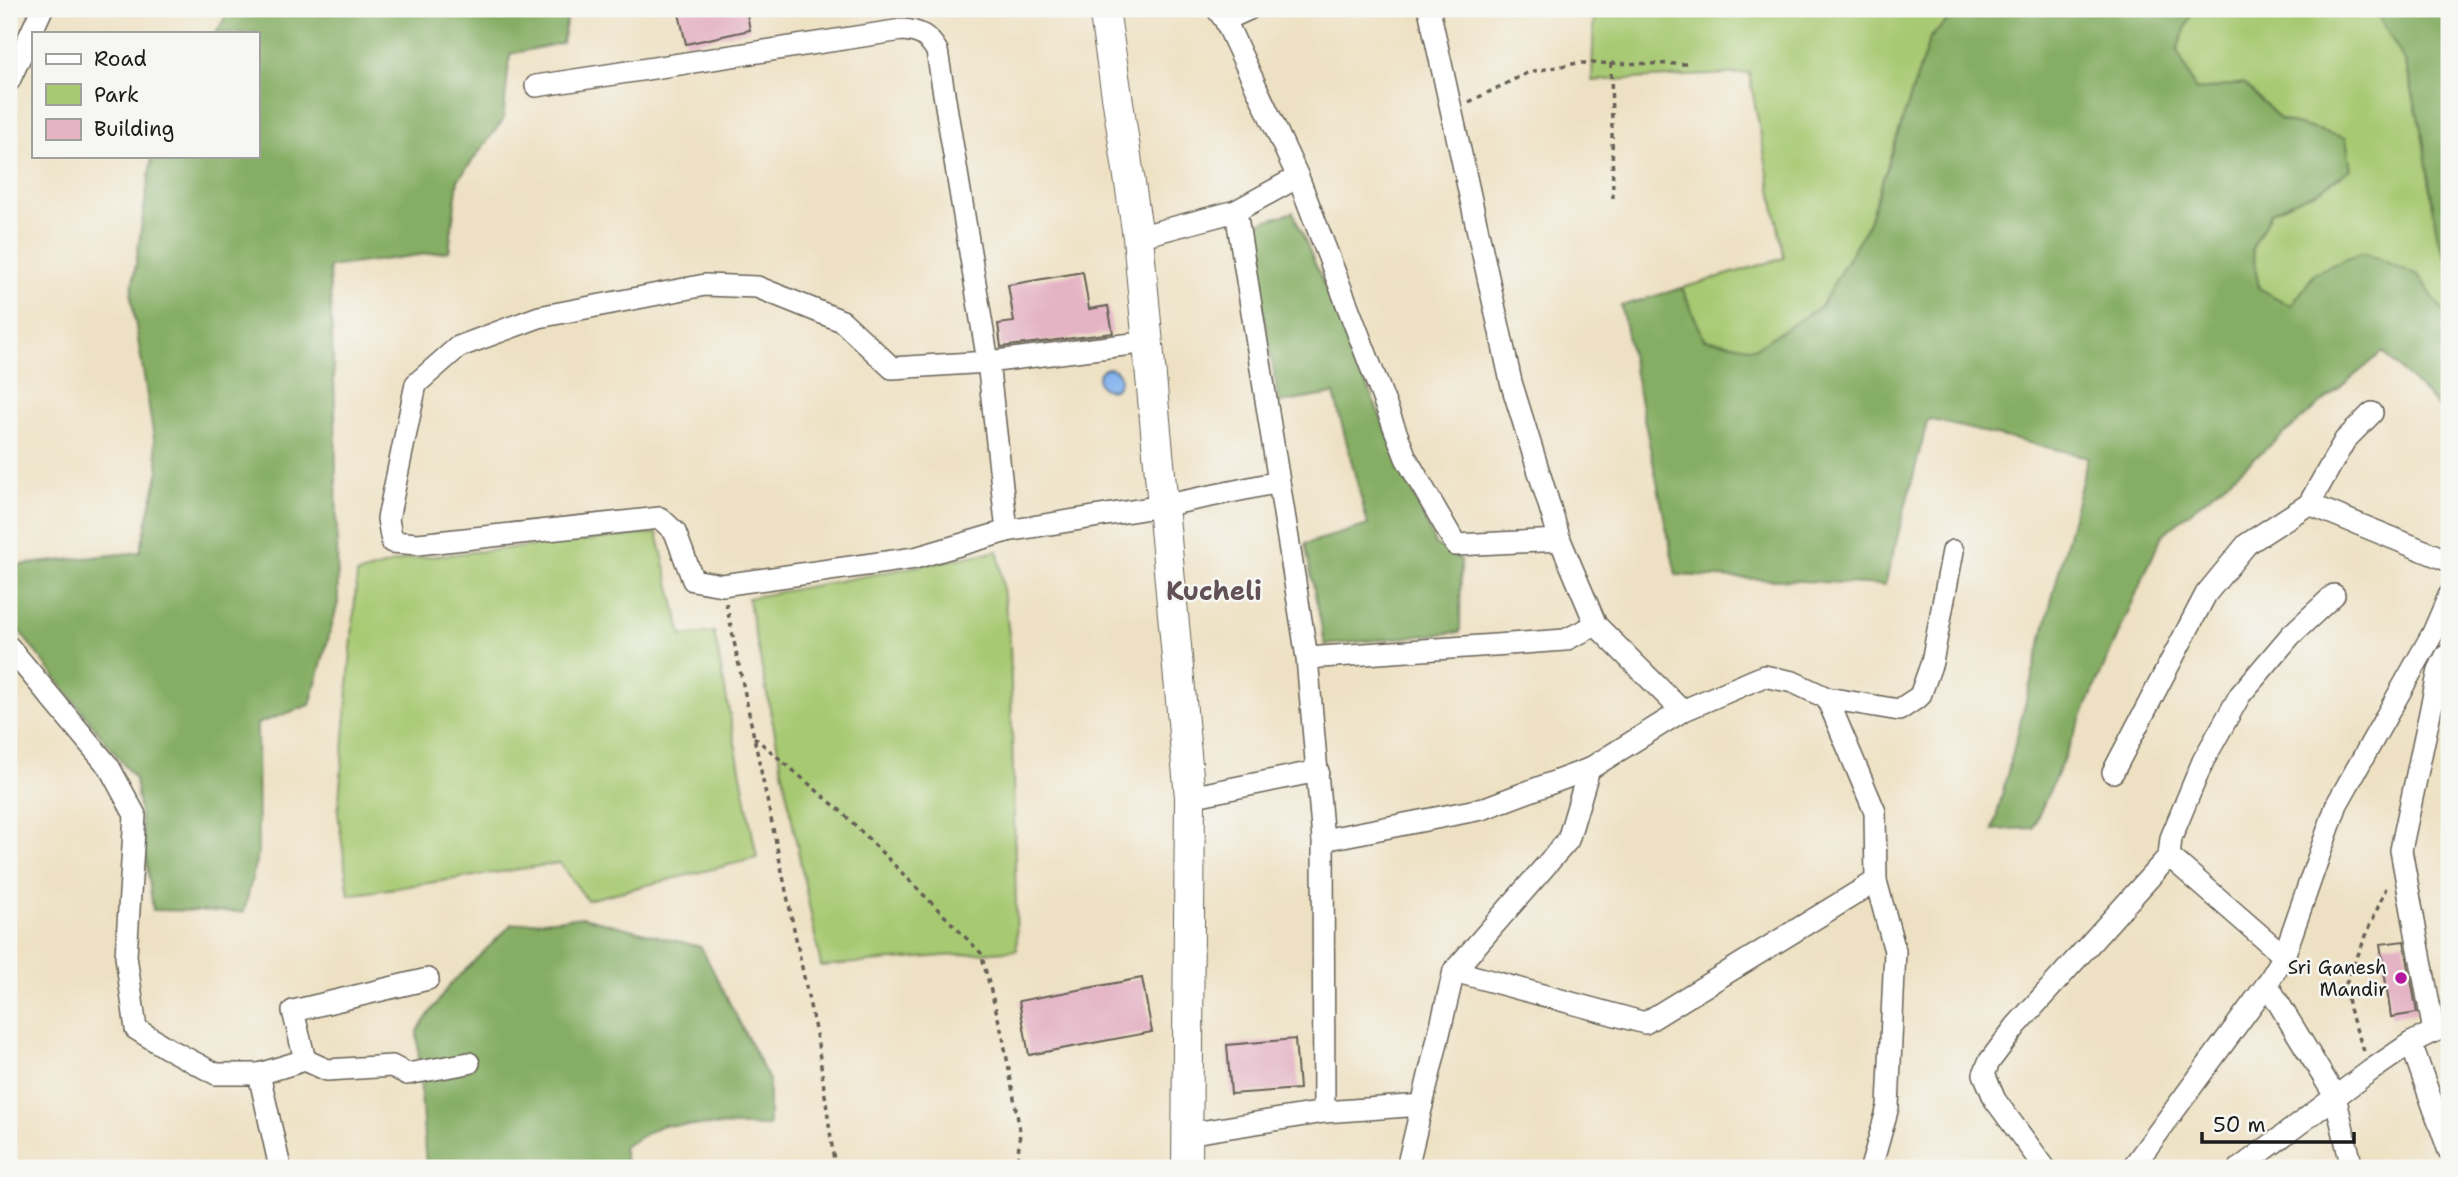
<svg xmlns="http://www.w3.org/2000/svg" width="2458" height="1177" viewBox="0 0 2458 1177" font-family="'Shantell Sans',sans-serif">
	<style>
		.green { fill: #a7c972; stroke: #627247; stroke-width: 2 }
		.forest { fill: #85ad64; stroke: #506440; stroke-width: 2 }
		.water { fill: #84b3ee; stroke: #506885; stroke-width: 2 }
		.building { fill: #e4b3c4 }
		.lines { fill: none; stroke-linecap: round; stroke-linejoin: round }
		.street-casing { stroke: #666156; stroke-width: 24 }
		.secondary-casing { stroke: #666156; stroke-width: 32 }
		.path { stroke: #666156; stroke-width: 3.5; stroke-dasharray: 5 5; stroke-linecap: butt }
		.street { stroke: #fff; stroke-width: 21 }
		.secondary { stroke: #fff; stroke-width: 30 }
		.poi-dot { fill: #b5179e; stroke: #f6f6f2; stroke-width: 2.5 }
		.labels { text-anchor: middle; stroke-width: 5; stroke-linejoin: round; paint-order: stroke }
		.poi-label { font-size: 19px; fill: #1c1c1c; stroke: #f6f6f2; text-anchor: end }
		.district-label { font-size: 26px; font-weight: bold; fill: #625157; stroke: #f6f6f2 }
	</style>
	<rect width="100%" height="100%" fill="#f6f6f2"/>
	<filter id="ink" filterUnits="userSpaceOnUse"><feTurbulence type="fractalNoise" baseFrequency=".0143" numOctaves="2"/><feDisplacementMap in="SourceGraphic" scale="14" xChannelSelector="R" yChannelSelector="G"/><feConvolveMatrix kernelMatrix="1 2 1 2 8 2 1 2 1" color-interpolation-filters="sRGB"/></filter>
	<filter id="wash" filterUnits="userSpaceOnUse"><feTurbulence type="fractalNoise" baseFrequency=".00686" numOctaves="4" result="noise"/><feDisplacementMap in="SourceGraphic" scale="28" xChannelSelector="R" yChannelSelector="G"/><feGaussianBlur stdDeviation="1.57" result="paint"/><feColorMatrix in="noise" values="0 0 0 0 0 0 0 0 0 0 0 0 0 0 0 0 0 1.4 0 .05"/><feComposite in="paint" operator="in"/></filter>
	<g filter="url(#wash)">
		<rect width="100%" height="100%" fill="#eee1c3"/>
		<!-- green -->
		<g class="green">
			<path d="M1594,9H1960L1930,38L1868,224L1821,306L1755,349L1704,339L1682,288L1784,258L1749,73L1592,81Z"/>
			<path d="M2193,9H2374L2406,63L2423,138L2437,235L2449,264V320L2418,275L2316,272L2291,306L2259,288L2252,249L2271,212L2319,190L2346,138L2281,120L2244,83L2196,91L2177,50Z"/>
			<path d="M657,533L682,636L714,632L757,858L587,900L560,863L349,895L338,813L357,574L406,559Z"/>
			<path d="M998,551L1010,642L1017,950L821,966L748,598Z"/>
		</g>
		<!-- forest -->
		<g class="forest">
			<path d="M230,9H569L562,43L510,54L503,120L458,180L449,251L329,267L335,405L338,603L310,705L257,724L258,853L244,912L153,910L135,779L9,618V566L140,552L159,470L131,296L152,156H257V33H216Z"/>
			<path d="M1960,9H2193L2177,50L2196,91L2244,83L2281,120L2346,138L2351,169L2319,190L2271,212L2252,249L2259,288L2291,306L2316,272L2362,252L2418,275L2449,320V417L2383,352L2162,535L2033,828L1993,830L2088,457L1928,419L1885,585L1676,575L1621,306L1682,288L1704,339L1755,348L1821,306L1868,224L1930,38Z"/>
			<path d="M2374,9H2449V264L2437,235L2423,138L2406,63Z"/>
			<path d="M1293,212L1435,544L1461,560L1460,632L1325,645L1305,544L1368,525L1334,394L1279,403L1249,226Z"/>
			<path d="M583,917L701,947L769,1080V1126L662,1125L623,1147L627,1168H426L417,1031L450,985L512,924Z"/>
		</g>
		<!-- water -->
		<circle class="water" cx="1109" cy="379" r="11"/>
		<g id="blocks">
			<!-- building -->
			<g class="building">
				<path d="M678,9H746L750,30L686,44Z"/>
				<path d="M1083,272L1089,309L1108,306L1113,333L1001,347L998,324L1014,322L1008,285Z"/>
				<path d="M2404,941L2417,1013L2391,1017L2380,944Z"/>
				<path d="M1142,978L1152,1032L1029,1055L1019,1001Z"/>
				<path d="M1295,1039L1299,1089L1231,1094L1227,1045Z"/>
			</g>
		</g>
	</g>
	<g filter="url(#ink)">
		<use href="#blocks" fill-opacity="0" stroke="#666156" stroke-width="2"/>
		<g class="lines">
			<defs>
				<g id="street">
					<path d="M1217,9L1225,20L1298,177L1406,458L1456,545L1560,540"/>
					<path d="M1429,9L1511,382L1560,540L1596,625L1682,711"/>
					<path d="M1225,20L1249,9"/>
					<path d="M9,81L42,9"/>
					<path d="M536,86L902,30C920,31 928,36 937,51L988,362L1007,531"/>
					<path d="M1236,211L1307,658L1323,840L1324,1112"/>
					<path d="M1138,237L1236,211L1298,177"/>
					<path d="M1148,342L988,362L892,368L842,321L757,287L705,285L539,317L458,347L416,384L388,519L392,542L418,544L660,518L675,532L693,580L722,585L915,558L1007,531L1162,506L1279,482"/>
					<path d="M2309,504L2449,561"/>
					<path d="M9,647L109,767L135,815L126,956L136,1029L167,1048L216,1074H259L279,1163L275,1168"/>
					<path d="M1307,658L1565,640L1596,625"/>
					<path d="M1827,698L1875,812L1876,881L1895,951L1888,1107L1871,1168"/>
					<path d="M2113,772L2206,594L2247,544L2309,504L2345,440L2372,413"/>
					<path d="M1190,797L1318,771"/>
					<path d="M1323,840L1482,809L1589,769L1682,711L1764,676L1793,682L1827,698L1899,710L1920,696L1932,662L1953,551"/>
					<path d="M2169,856L2284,956"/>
					<path d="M1454,971L1645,1023L1876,881"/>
					<path d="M2267,984L2335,1096L2352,1168"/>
					<path d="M2434,1032L2401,850L2439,670L2446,656L2449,654"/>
					<path d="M2411,1043L2449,1151"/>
					<path d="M305,1060L327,1070L392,1066L407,1074L469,1063"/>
					<path d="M259,1074L305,1060L293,1011L428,979"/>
					<path d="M1187,1134L1324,1112L1422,1105"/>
					<path d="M1407,1168L1454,971L1568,840L1589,769"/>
					<path d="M2045,1168L1995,1100L1984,1074L1989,1062L2016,1026L2169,856L2171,838L2203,761L2240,695L2291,635L2334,595"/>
					<path d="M2132,1168L2267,984L2284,956L2337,804L2433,633L2449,596"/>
					<path d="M2240,1168L2370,1071L2411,1043L2449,1024"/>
				</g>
				<path id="secondary" d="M1104,9L1138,237L1190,797L1187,1168"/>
			</defs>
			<!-- street casing -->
			<use href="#street" class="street-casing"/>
			<!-- secondary casing -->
			<use href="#secondary" class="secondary-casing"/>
			<!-- path -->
			<g class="path">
				<path d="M1611,63L1613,199"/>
				<path d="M1469,102L1529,72L1578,63L1688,64"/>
				<path d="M726,603L818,1044L835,1168"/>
				<path d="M754,737L843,813L981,953L1003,1037L1020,1131L1017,1168"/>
				<path d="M2364,1051L2349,1009L2345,986L2386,888"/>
			</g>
			<!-- street -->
			<use href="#street" class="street"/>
			<!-- secondary -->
			<use href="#secondary" class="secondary"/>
		</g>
	</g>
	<!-- markers -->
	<circle class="poi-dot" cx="2401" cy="978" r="7"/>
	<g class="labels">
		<!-- poi labels -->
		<g class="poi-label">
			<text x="2387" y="974">Sri Ganesh<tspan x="2387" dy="22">Mandir</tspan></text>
		</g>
		<!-- district labels -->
		<g class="district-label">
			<text x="1214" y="600">Kucheli</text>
		</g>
	</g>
	<!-- margin -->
	<rect width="2458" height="1177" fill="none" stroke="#f6f6f2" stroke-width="35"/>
	<!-- legend -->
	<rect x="32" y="32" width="228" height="126" fill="#f6f6f2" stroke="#9f9f9c" stroke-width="2"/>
	<rect x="46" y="54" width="35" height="10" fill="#ffffff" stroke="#9f9f9c" stroke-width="2"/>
	<text x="94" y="66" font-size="21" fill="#1c1c1c">Road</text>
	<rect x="46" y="84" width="35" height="21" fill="#a7c972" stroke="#9f9f9c" stroke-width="2"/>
	<text x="94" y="102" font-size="21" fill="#1c1c1c">Park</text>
	<rect x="46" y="119" width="35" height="21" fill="#e4b3c4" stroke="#9f9f9c" stroke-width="2"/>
	<text x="94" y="136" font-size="21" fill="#1c1c1c">Building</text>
	<!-- scale -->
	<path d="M2202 1132v10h152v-10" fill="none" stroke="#1c1c1c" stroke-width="3.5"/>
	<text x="2213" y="1132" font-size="21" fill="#1c1c1c" stroke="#f6f6f2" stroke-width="5" paint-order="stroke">50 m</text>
</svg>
